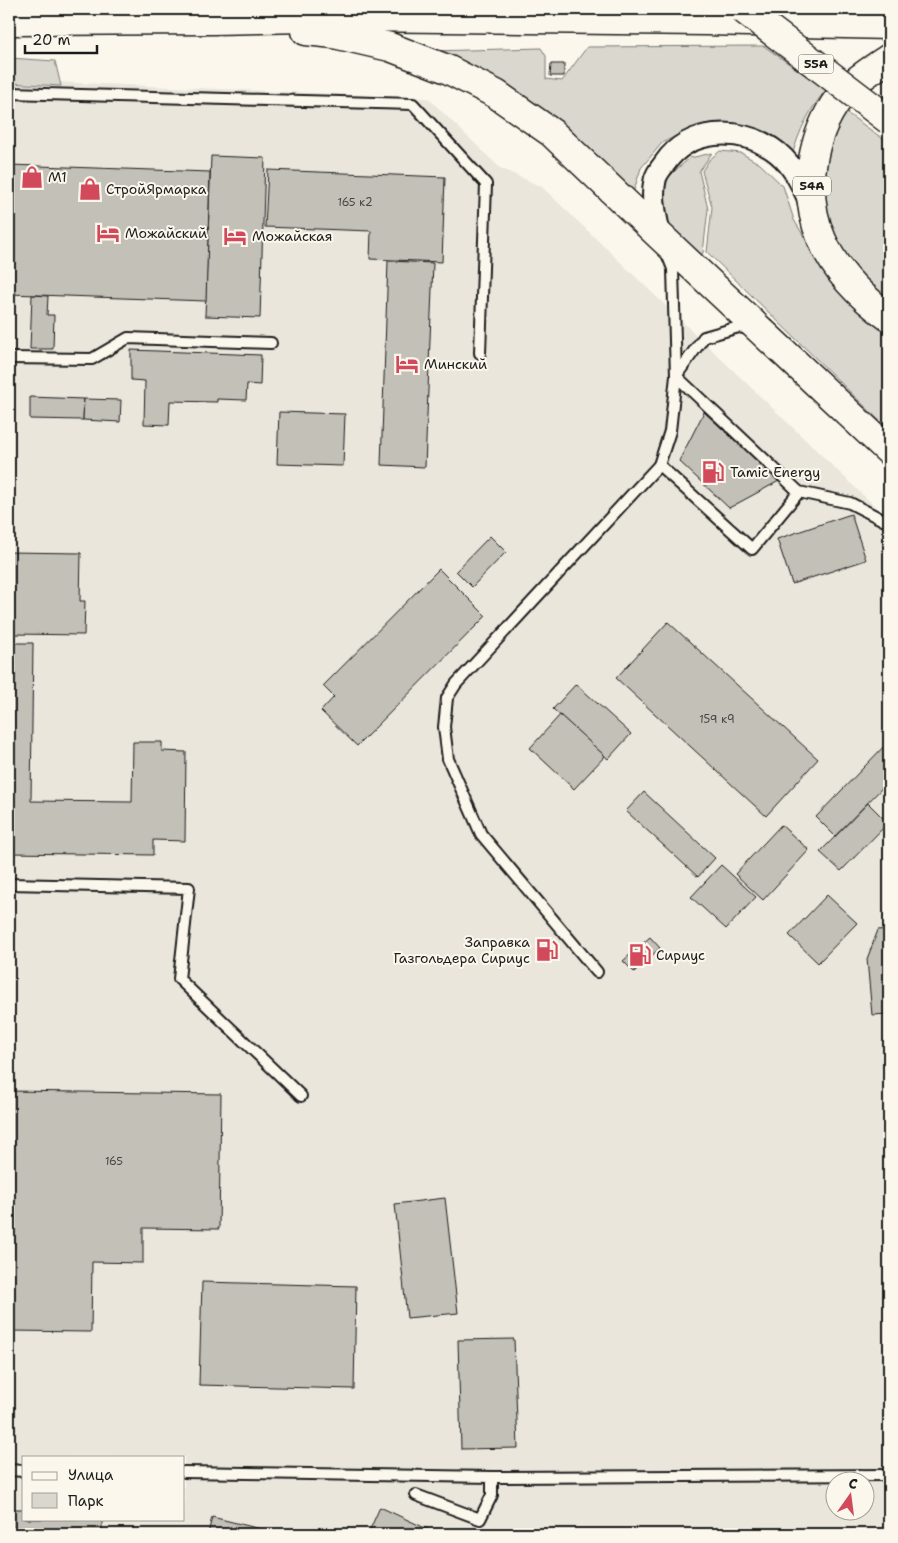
<svg xmlns="http://www.w3.org/2000/svg" width="898" height="1543" viewBox="0 0 898 1543" font-family="'Shantell Sans',sans-serif">
	<style>
		.built { fill: #eae6dc; fill-rule: evenodd }
		.green { fill: #dad7ce; stroke: #7b7a75 }
		.building { fill: #c3c0b8; stroke: #1c1c1c }
		.lines { fill: none; stroke-linecap: round; stroke-linejoin: round }
		.service-casing { stroke: #1c1c1c; stroke-width: 14 }
		.minor-casing { stroke: #1c1c1c; stroke-width: 25 }
		.primary-casing { stroke: #1c1c1c; stroke-width: 31 }
		.trunk-casing { stroke: #1c1c1c; stroke-width: 31 }
		.service { stroke: #fbf7ec; stroke-width: 10 }
		.minor { stroke: #fbf7ec; stroke-width: 21 }
		.primary { stroke: #fbf7ec; stroke-width: 28 }
		.trunk { stroke: #fbf7ec; stroke-width: 28 }
		.trunk-bridge-casing { stroke: #1c1c1c; stroke-width: 31; stroke-linecap: butt }
		.trunk-bridge { stroke: #fbf7ec; stroke-width: 28 }
		.labels { text-anchor: middle; stroke-width: 4; stroke-linejoin: round; paint-order: stroke }
		.number-label { font-size: 11px; fill: #464543 }
		.shield { fill: #fbf7ec; stroke: #5f5e5a; stroke-width: 1 }
		.shield-label { font-size: 12px; font-weight: bold; fill: #1c1c1c }
		.poi-label { font-size: 14px; fill: #1c1c1c; stroke: #fbf7ec; text-anchor: start }
	</style>
	<rect width="100%" height="100%" fill="#fbf7ec"/>
	<filter id="ink" filterUnits="userSpaceOnUse"><feTurbulence type="fractalNoise" baseFrequency=".02" numOctaves="2"/><feDisplacementMap in="SourceGraphic" scale="10" xChannelSelector="R" yChannelSelector="G"/><feConvolveMatrix kernelMatrix="1 2 1 2 8 2 1 2 1" color-interpolation-filters="sRGB"/></filter>
	<g filter="url(#ink)">
		<!-- built -->
		<path class="built" d="M9,80L428,98L500,168L542,187L889,520V1534H9ZM24,1457H184V1519H24ZM836,1480H866V1510H836Z"/>
		<!-- green -->
		<g class="green">
			<path d="M764,46L826,90C809,110 799,131 792,156L723,124L692,128L662,143L641,168L632,196L432,51L541,48L546,56V79L562,81L587,47Z"/>
			<path d="M9,58L55,61L61,86L9,83Z"/>
			<path d="M844,111L889,143V306L864,285L837,248L820,203L823,154Z"/>
			<path d="M720,151L741,153L760,164L783,186L794,220L823,268L880,327L889,331V430L707,252L712,207L702,171L709,160Z"/>
			<path d="M712,153L699,171L708,209L703,253L699,256L670,232L663,197L668,178L679,167L690,158Z"/>
		</g>
		<!-- building -->
		<g class="building">
			<path d="M551,64H564V76H550Z"/>
			<path d="M211,156L265,158L260,318L205,316Z"/>
			<path d="M9,165L210,172L206,301L9,294Z"/>
			<path d="M268,170L445,177L442,262L370,259L371,231L265,227Z"/>
			<path d="M388,261L433,263L425,467L381,465Z"/>
			<path d="M32,295L48,296L47,315H54L53,349H30Z"/>
			<path d="M131,350L261,355L260,385L247,384L246,400L217,399V402L170,401L169,425L144,424L145,381L131,380Z"/>
			<path d="M30,397L84,399L83,420L30,419Z"/>
			<path d="M84,399L121,400L120,422L83,420Z"/>
			<path d="M279,412L345,414L343,466L277,464Z"/>
			<path d="M704,412L779,481L729,508L679,461Z"/>
			<path d="M851,514L866,560L792,584L777,539Z"/>
			<path d="M490,536L506,552L472,587L456,571Z"/>
			<path d="M9,552L81,553L80,601H85L84,635L14,634V643H33L31,801L132,802L133,742H162V751L186,752L185,841L153,840V855L9,853Z"/>
			<path d="M439,569L486,616L357,746L321,711L334,697L323,686Z"/>
			<path d="M668,622L818,759L766,816L616,678Z"/>
			<path d="M576,684L631,734L608,759L553,709Z"/>
			<path d="M560,715L605,756L574,789L530,748Z"/>
			<path d="M889,741V781L835,836L816,817Z"/>
			<path d="M644,792L715,858L698,877L626,811Z"/>
			<path d="M868,803L888,823L841,871L820,852Z"/>
			<path d="M781,825L809,850L763,900L735,874Z"/>
			<path d="M721,865L756,897L726,929L691,897Z"/>
			<path d="M827,895L857,923L818,963L789,935Z"/>
			<path d="M889,929V1014L872,1015L867,959L878,930Z"/>
			<path d="M650,937L660,948L634,972L623,961Z"/>
			<path d="M9,1091L221,1094L219,1229L143,1228V1263L92,1262L91,1332L9,1331Z"/>
			<path d="M445,1198L458,1313L407,1318L395,1204Z"/>
			<path d="M202,1282L356,1286L354,1389L199,1385Z"/>
			<path d="M514,1339L518,1448L461,1449L458,1340Z"/>
			<path d="M380,1507L438,1534H440H368Z"/>
			<path d="M9,1509H24V1519H102V1534H9Z"/>
			<path d="M212,1517L281,1534H208Z"/>
		</g>
		<g class="lines">
			<defs>
				<g id="service">
					<path d="M9,93L413,104L486,184L480,353"/>
					<path d="M667,254L673,269L676,376L704,337L739,327L751,330"/>
					<path d="M9,358L92,359L128,338L271,343"/>
					<path d="M676,376L670,431L659,465L752,549L799,492"/>
					<path d="M676,376L799,492L850,503L889,523"/>
					<path d="M9,884L189,888L179,979L301,1096"/>
					<path d="M597,972L481,834L448,759L444,727L446,708L447,698L456,684L659,465"/>
					<path d="M9,1470L24,1471"/>
					<path d="M184,1472L492,1477L889,1475"/>
					<path d="M416,1495L480,1519L492,1495V1477"/>
				</g>
				<path id="minor" d="M660,236C656,218 651,198 655,180C656,174 661,168 665,163C689,128 738,127 771,148C791,161 800,180 809,200"/>
				<path id="primary" d="M889,58C870,71 847,85 834,105C809,144 803,197 822,240C836,272 862,298 889,317"/>
				<g id="trunk">
					<path d="M9,21L213,20L349,17L706,21L889,25"/>
					<path d="M306,31L334,34L390,47L447,69L496,94L552,133L660,236L889,451"/>
				</g>
			</defs>
			<!-- service casing -->
			<use href="#service" class="service-casing"/>
			<!-- minor casing -->
			<use href="#minor" class="minor-casing"/>
			<!-- primary casing -->
			<use href="#primary" class="primary-casing"/>
			<!-- trunk casing -->
			<use href="#trunk" class="trunk-casing"/>
			<!-- service -->
			<use href="#service" class="service"/>
			<!-- minor -->
			<use href="#minor" class="minor"/>
			<!-- primary -->
			<use href="#primary" class="primary"/>
			<!-- trunk -->
			<use href="#trunk" class="trunk"/>
			<defs>
				<path id="trunk-bridge" d="M743,9L889,120"/>
			</defs>
			<!-- trunk-bridge casing -->
			<use href="#trunk-bridge" class="trunk-bridge-casing"/>
			<!-- trunk-bridge -->
			<use href="#trunk-bridge" class="trunk-bridge"/>
		</g>
	</g>
	<!-- icons -->
	<defs>
		<symbol id="shop-bare" viewBox="-9 -9 18 18"><path d="M-5-2.5h2.3a2.7 3.5 0 0 1 5.4 0H5L5.5 6h-11ZM-1.5-2.5h3a1.5 2.3 0 0 0-3 0Z" fill="#d1495b" stroke="#fbf7ec" stroke-width="2.5" paint-order="stroke"/></symbol>
		<symbol id="hotel-bare" viewBox="-9 -9 18 18"><path d="M-6-4.5h1.5V1H6V5H4.5V3h-9V5H-6ZM-4 0a1.8 1.8 0 1 1 3.6 0ZM.5 0V-2.5h3Q6-2.5 6 0Z" fill="#d1495b" stroke="#fbf7ec" stroke-width="2.5" paint-order="stroke"/></symbol>
		<symbol id="fuel-bare" viewBox="-9 -9 18 18"><path d="M-5.5-6h7V0h2V4h1.3V-2.5L3-4.5l.8-.8L6-3V5H2.5V1h-1V6h-7ZM-4.2-4.7v3.2H.2V-4.7Z" fill="#d1495b" stroke="#fbf7ec" stroke-width="2.5" paint-order="stroke"/></symbol>
	</defs>
	<g fill-rule="evenodd">
		<use href="#shop-bare" x="16" y="161" width="32" height="32"/>
		<use href="#shop-bare" x="74" y="173" width="32" height="32"/>
		<use href="#hotel-bare" x="92" y="217" width="32" height="32"/>
		<use href="#hotel-bare" x="219" y="220" width="32" height="32"/>
		<use href="#hotel-bare" x="391" y="348" width="32" height="32"/>
		<use href="#fuel-bare" x="697" y="456" width="32" height="32"/>
		<use href="#fuel-bare" x="531" y="934" width="32" height="32"/>
		<use href="#fuel-bare" x="624" y="939" width="32" height="32"/>
	</g>
	<g class="labels">
		<!-- number labels -->
		<g class="number-label">
			<text x="355" y="206">165 к2</text>
			<text x="717" y="723">159 к9</text>
			<text x="114" y="1165">165</text>
		</g>
		<!-- shield labels -->
		<g class="shield">
			<rect x="798.5" y="54.5" width="35" height="19" rx="4"/>
			<rect x="793" y="176.5" width="38" height="19" rx="4"/>
		</g>
		<g class="shield-label">
			<text x="816" y="68">55А</text>
			<text x="812" y="190">54А</text>
		</g>
		<!-- poi labels -->
		<g class="poi-label">
			<text x="48" y="182">М1</text>
			<text x="106" y="194">СтройЯрмарка</text>
			<text x="125" y="238">Можайский</text>
			<text x="252" y="241">Можайская</text>
			<text x="424" y="369">Минский</text>
			<text x="730" y="477">Tamic Energy</text>
			<text x="530" y="947" text-anchor="end">Заправка<tspan x="530" dy="16">Газгольдера Сириус</tspan></text>
			<text x="656" y="960">Сириус</text>
		</g>
	</g>
	<!-- margin -->
	<rect width="898" height="1543" fill="none" stroke="#fbf7ec" stroke-width="30"/>
	<rect x="15" y="15" width="868" height="1513" fill="none" stroke="#1c1c1c" stroke-width="2" filter="url(#ink)"/>
	<!-- legend -->
	<rect x="22" y="1456" width="162" height="65" fill="#fbf7ec" stroke="#a29f99"/>
	<rect x="32" y="1472" width="25" height="8" fill="#fbf7ec" stroke="#a29f99"/>
	<text x="68" y="1480" font-size="15" fill="#1c1c1c">Улица</text>
	<rect x="32" y="1493" width="25" height="15" fill="#dad7ce" stroke="#a29f99"/>
	<text x="68" y="1506" font-size="15" fill="#1c1c1c">Парк</text>
	<!-- north arrow -->
	<g transform="translate(850 1496) rotate(14)"><circle r="24" fill="#fbf7ec" stroke="#a29f99"/>
	<path d="M0-4L9 19L0 12L-9 19Z" fill="#d1495b"/>
	<text y="-8" font-size="14" font-weight="bold" text-anchor="middle" fill="#1c1c1c">С</text>
	</g>
	<!-- scale -->
	<path d="M25 45v8h72v-8" fill="none" stroke="#1c1c1c" stroke-width="2.5"/>
	<text x="32" y="45" font-size="15" fill="#1c1c1c" stroke="#fbf7ec" stroke-width="4" paint-order="stroke">20 m</text>
</svg>
